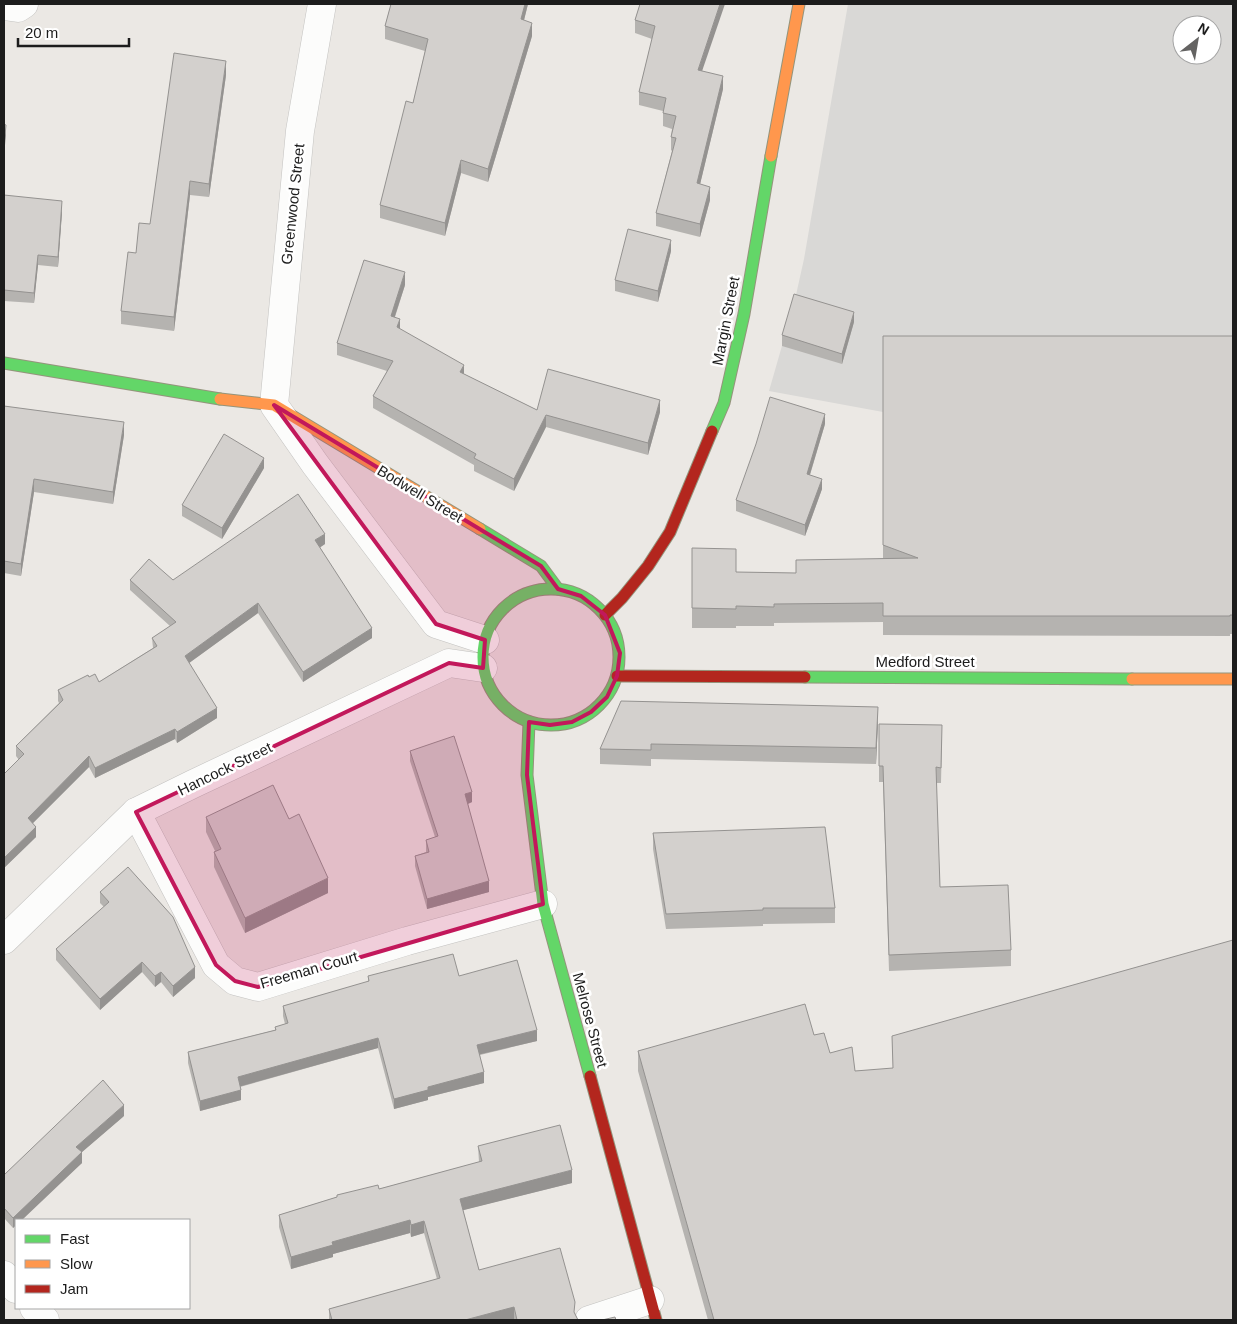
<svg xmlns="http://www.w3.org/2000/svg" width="1237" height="1324" viewBox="0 0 1237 1324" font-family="Helvetica,sans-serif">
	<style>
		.religious { fill: #d9d8d6; fill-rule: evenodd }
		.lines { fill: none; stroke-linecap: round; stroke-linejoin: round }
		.street-casing { stroke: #c3c2c0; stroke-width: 29 }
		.fast-casing { stroke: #94947c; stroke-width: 13 }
		.slow-casing { stroke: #94947c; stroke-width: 13 }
		.jam-casing { stroke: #94947c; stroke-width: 13 }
		.street { stroke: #fcfcfb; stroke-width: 28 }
		.fast { stroke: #63d668; stroke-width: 11 }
		.slow { stroke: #ff974d; stroke-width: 11 }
		.jam { stroke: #b3261e; stroke-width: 11 }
		.wall { fill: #b5b3b0 }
		.shaded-wall { fill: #949290 }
		.building { fill: #d3d0cd; stroke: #949290 }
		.marked { fill: #c2185b; fill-opacity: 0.2; stroke: #c2185b; stroke-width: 4; stroke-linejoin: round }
		.labels { text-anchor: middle; stroke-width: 5; stroke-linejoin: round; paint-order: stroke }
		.street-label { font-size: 15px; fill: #1c1c1c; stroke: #fff }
	</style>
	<rect width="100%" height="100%" fill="#ebe8e4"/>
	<!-- religious -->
	<path class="religious" d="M848,4H1233V356L883,355V412L769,391L794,304L804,259ZM1182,25H1212V55H1182Z"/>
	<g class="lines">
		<defs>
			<g id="street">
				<path d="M322,4L300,131L274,405L315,464L436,624L485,640"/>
				<path d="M4,6L18,8L24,4"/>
				<path d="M136,812L216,965L235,981L258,987L407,941L543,904"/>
				<path d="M4,940L136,812L193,784L449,663L483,668"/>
				<path d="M4,1275L16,1289"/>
				<path d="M34,1308L45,1320"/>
				<path d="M589,1320L650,1300"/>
			</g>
			<g id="fast">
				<path d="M4,363L220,399"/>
				<path d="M712,431L724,403L744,314L771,156"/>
				<path d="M480,529L541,566L558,589"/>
				<circle cx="551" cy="657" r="68"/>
				<path d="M805,677L1132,679"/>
				<path d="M529,722L527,775L543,904L590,1076"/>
			</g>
			<g id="slow">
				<path d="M771,156L799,4"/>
				<path d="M220,399L274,405L480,529"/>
				<path d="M1132,679H1233"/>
			</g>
			<g id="jam">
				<path d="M605,615L622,598L648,566L670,532L712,431"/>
				<path d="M617,676L805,677"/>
				<path d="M590,1076L656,1320"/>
			</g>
		</defs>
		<!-- street casing -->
		<use href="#street" class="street-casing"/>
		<!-- fast casing -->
		<use href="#fast" class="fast-casing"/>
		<!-- slow casing -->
		<use href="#slow" class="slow-casing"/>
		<!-- jam casing -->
		<use href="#jam" class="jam-casing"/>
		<!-- street -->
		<use href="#street" class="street"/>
		<!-- fast -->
		<use href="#fast" class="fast"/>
		<!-- slow -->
		<use href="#slow" class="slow"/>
		<!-- jam -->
		<use href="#jam" class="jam"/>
	</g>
	<!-- wall -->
	<g class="wall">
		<path d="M391,4H528L524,20L532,36L488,182L461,173L445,236L380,218V205L413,103L425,51L385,39V26Z"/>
		<path d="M640,4L702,71L723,89L700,184L710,200L700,237L656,226V213L672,151L671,150V137L672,129L663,126V111L639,105V92L652,39L635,33V20Z"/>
		<path d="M226,75L209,197L190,195L174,331L121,324V311L136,253Z"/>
		<path d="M4,195L62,212L58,267L38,265L34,303L4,301Z"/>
		<path d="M671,251L658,302L615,291V280Z"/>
		<path d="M405,285L395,317L400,329L464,374L537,410L660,412L648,455L546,427L514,491L474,471V465L373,408V396L387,371L337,355V343Z"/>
		<path d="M854,322L842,364L782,346V335Z"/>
		<path d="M883,336H1233V634H1230V636L883,635V622L774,623V626H736V628H692V548L736,572L796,573L883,558Z"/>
		<path d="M4,406L124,435L113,504L34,492L21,576L4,573Z"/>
		<path d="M825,424L810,475L822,489L805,536L736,511V500Z"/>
		<path d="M264,468L222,539L182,516V505Z"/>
		<path d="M325,544L320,547L372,638L303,682L258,613L189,663L217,718L177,743L175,739L95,778L89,767L33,823L36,837L4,868V774L19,760L16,756V746L59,703L58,701V690L89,677L99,682L153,648L152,638L170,626L130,590V580H173Z"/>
		<path d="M878,722L876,764L651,759V766L600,764V749Z"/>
		<path d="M879,724L942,740L941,783H936L940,887L1011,950V966L889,971L883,782H879Z"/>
		<path d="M410,751L472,802L468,804L489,892L427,909L415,866V856L426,852V840L435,837L410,761Z"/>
		<path d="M206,817L289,819L328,893L245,933L214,867V852L215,851L206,832Z"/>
		<path d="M653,833L835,908V923L763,924V926L666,929L653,849Z"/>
		<path d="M100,892L195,978L173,997L161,982L155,987L142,972L100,1010L56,960V949L104,907L100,903Z"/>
		<path d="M368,976H459L537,1041L480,1055L484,1083L428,1097V1100L394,1109L378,1048L240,1087L241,1100L200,1111L188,1063V1052L275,1030V1027L285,1024L283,1016V1006L368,982Z"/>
		<path d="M814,1035L830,1053L855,1071L893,1069L892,1036L1233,1320H708L638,1071V1051Z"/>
		<path d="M124,1116L82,1152V1163L16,1220V1225L13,1228L4,1218V1175Z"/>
		<path d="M478,1146L572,1183L463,1210L479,1270L575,1313L578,1320H514V1319L510,1320H329V1309L437,1279L424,1233L411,1237L410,1233L333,1254V1257L291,1269L279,1227V1215L337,1197V1195L379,1189L479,1162Z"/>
	</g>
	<!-- shaded-wall -->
	<g class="shaded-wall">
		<path d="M525,4H528L521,32V19Z"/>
		<path d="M720,4H725L698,83V70Z"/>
		<path d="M532,23V36L488,182V169Z"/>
		<path d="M226,61V75L209,197V184Z"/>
		<path d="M723,76V89L697,197V183Z"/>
		<path d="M6,125V135L4,155V145Z"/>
		<path d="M461,160V173L445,236V223Z"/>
		<path d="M190,181V195L174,331V317Z"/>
		<path d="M710,187V200L700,237V224Z"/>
		<path d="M62,201V212L58,267V257Z"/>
		<path d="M671,240V251L658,302V291Z"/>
		<path d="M38,255V265L34,303V293Z"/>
		<path d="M405,272V285L391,328V316Z"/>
		<path d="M854,312V322L842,364V354Z"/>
		<path d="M400,319V331L397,327Z"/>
		<path d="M464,365V378L460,372Z"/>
		<path d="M660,400V412L648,455V443Z"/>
		<path d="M825,414V424L807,484V474Z"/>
		<path d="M546,415V427L514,491V479Z"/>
		<path d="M124,422V435L113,504V492Z"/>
		<path d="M264,458V468L222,539V528Z"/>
		<path d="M34,479V492L21,576V564Z"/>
		<path d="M822,479V489L805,536V525Z"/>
		<path d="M325,534V544L315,551V540Z"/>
		<path d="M258,603V613L185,666V656Z"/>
		<path d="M372,628V638L303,682V672Z"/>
		<path d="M878,707V722L876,764V748Z"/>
		<path d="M217,708V718L177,743V732Z"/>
		<path d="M175,729V739L95,778V768Z"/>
		<path d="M89,756V767L28,828V818Z"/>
		<path d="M472,792V802L465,805V794Z"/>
		<path d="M36,827V837L4,868V858Z"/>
		<path d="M328,878V893L245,933V918Z"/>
		<path d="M489,881V892L427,909V899Z"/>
		<path d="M142,962V972L100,1010V999Z"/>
		<path d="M195,967V978L173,997V986Z"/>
		<path d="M161,972V982L155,987V976Z"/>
		<path d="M537,1030V1041L477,1055V1045Z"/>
		<path d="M378,1038V1048L238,1087V1077Z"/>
		<path d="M484,1072V1083L428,1097V1100L394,1109V1099L428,1087Z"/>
		<path d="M241,1090V1100L200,1111V1101Z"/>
		<path d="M124,1105V1116L82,1152V1163L22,1220H16V1225L13,1228V1218L76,1147Z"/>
		<path d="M572,1170V1183L460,1211V1199Z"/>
		<path d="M410,1220V1233L333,1254V1257L291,1269V1257L332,1242Z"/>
		<path d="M424,1221V1233L411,1237V1225Z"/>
		<path d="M514,1307V1319L510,1320H465Z"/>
	</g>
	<!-- building -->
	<g class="building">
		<path d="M391,4H525L521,19L532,23L488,169L461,160L445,223L380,205L406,101L413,103L428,39L385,26Z"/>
		<path d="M640,4H720L698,70L723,76L697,183L710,187L700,224L656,213L676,138L671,137L676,116L663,113L666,98L639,92L655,26L635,20Z"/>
		<path d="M174,53L226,61L209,184L190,181L174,317L121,311L128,252L136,253L139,223L150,224Z"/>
		<path d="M4,124L6,125L4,145Z"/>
		<path d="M4,195L62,201L58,257L38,255L34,293L4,290Z"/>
		<path d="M628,229L671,240L658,291L615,280Z"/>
		<path d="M364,260L405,272L391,316L400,319L397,327L464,365L460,372L537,410L548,369L660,400L648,443L546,415L514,479L474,458L476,454L373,396L393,361L337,343Z"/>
		<path d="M794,294L854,312L842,354L782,335Z"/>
		<path d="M883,336H1233V615H1230V616H883V603L774,604V607L736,606V609L692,608V548L736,549V572L796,573V560L918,558L883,545Z"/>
		<path d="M770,397L825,414L807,474L822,479L805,525L736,500L756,444Z"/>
		<path d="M4,406L124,422L113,492L34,479L21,564L4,561Z"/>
		<path d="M224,434L264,458L222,528L182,505Z"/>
		<path d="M298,494L325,534L315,540L372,628L303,672L258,603L185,656L217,708L177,732L175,729L95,768L89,756L28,818L36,827L4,858V774L24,754L16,746L63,700L58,690L88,675L89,677L95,674L99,682L157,646L152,638L176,622L130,580L149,559L173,580Z"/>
		<path d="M621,701L878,707L876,748L651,744V750L600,749Z"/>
		<path d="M879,724L942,725L941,768L936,767L940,887L1008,885L1011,950L889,955L883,766H879Z"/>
		<path d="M454,736L472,792L465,794L489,881L427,899L415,856L429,852L426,840L438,836L410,751Z"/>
		<path d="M273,785L289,819L299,814L328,878L245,918L214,852L221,849L206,817Z"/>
		<path d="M825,827L835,908H763V910L666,914L653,833Z"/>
		<path d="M128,867L173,917L195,967L173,986L161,972L155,976L142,962L100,999L56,949L109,902L100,892Z"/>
		<path d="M1233,940V1320H714L638,1051L805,1004L814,1035L824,1033L830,1053L852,1047L855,1071L893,1068L892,1036Z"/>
		<path d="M453,954L459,976L517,960L537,1030L477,1045L484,1072L428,1087V1090L394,1099L378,1038L238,1077L241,1090L200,1101L188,1052L276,1030L275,1027L288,1023L283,1006L369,981L368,976Z"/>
		<path d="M103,1080L124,1105L76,1147L82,1152L13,1218L4,1208V1175Z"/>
		<path d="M560,1125L572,1170L460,1199L479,1270L560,1248L575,1302L574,1312L578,1320H517L514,1307L465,1320H332L329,1309L440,1278L424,1221L411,1225L410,1220L332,1242L333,1245L291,1257L279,1215L337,1197V1195L378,1185L379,1189L482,1161L478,1146Z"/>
		<path d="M615,1317L616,1320H602Z"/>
	</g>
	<!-- marked area -->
	<path class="marked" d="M274,405L541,566L558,589L581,596L605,615L620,653L617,676L607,697L591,712L572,722L550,725L529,722L527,775L543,904L258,987L235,981L216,965L136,812L449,663L483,668L485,640L436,624Z"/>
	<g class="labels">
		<!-- street labels -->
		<g class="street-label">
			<text transform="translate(293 204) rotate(-84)" y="5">Greenwood Street</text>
			<text transform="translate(726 321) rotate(-79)" y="5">Margin Street</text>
			<text transform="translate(420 494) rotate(31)" y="5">Bodwell Street</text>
			<text x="925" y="667">Medford Street</text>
			<text transform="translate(225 769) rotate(-26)" y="5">Hancock Street</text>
			<text transform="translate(309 970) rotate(-16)" y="5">Freeman Court</text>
			<text transform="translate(590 1020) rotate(75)" y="5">Melrose Street</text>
		</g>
	</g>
	<!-- border -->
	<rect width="1237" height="1324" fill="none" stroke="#1c1c1c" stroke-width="10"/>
	<!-- legend -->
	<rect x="15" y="1219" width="175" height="90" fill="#ffffff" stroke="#a4a4a4"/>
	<rect x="25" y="1235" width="25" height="8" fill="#63d668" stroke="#a4a4a4"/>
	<text x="60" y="1244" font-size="15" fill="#1c1c1c">Fast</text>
	<rect x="25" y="1260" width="25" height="8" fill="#ff974d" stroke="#a4a4a4"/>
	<text x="60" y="1269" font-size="15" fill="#1c1c1c">Slow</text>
	<rect x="25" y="1285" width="25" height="8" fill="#b3261e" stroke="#a4a4a4"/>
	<text x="60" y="1294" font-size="15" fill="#1c1c1c">Jam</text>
	<!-- north arrow -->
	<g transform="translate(1197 40) rotate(31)"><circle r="24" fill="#ffffff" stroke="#a4a4a4"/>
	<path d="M0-4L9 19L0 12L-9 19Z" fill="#646362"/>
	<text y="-8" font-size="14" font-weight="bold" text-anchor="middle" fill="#1c1c1c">N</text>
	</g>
	<!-- scale -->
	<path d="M18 38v8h111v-8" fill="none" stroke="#1c1c1c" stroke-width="2.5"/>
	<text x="25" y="38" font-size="15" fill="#1c1c1c" stroke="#ffffff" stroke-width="4" paint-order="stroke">20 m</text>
</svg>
